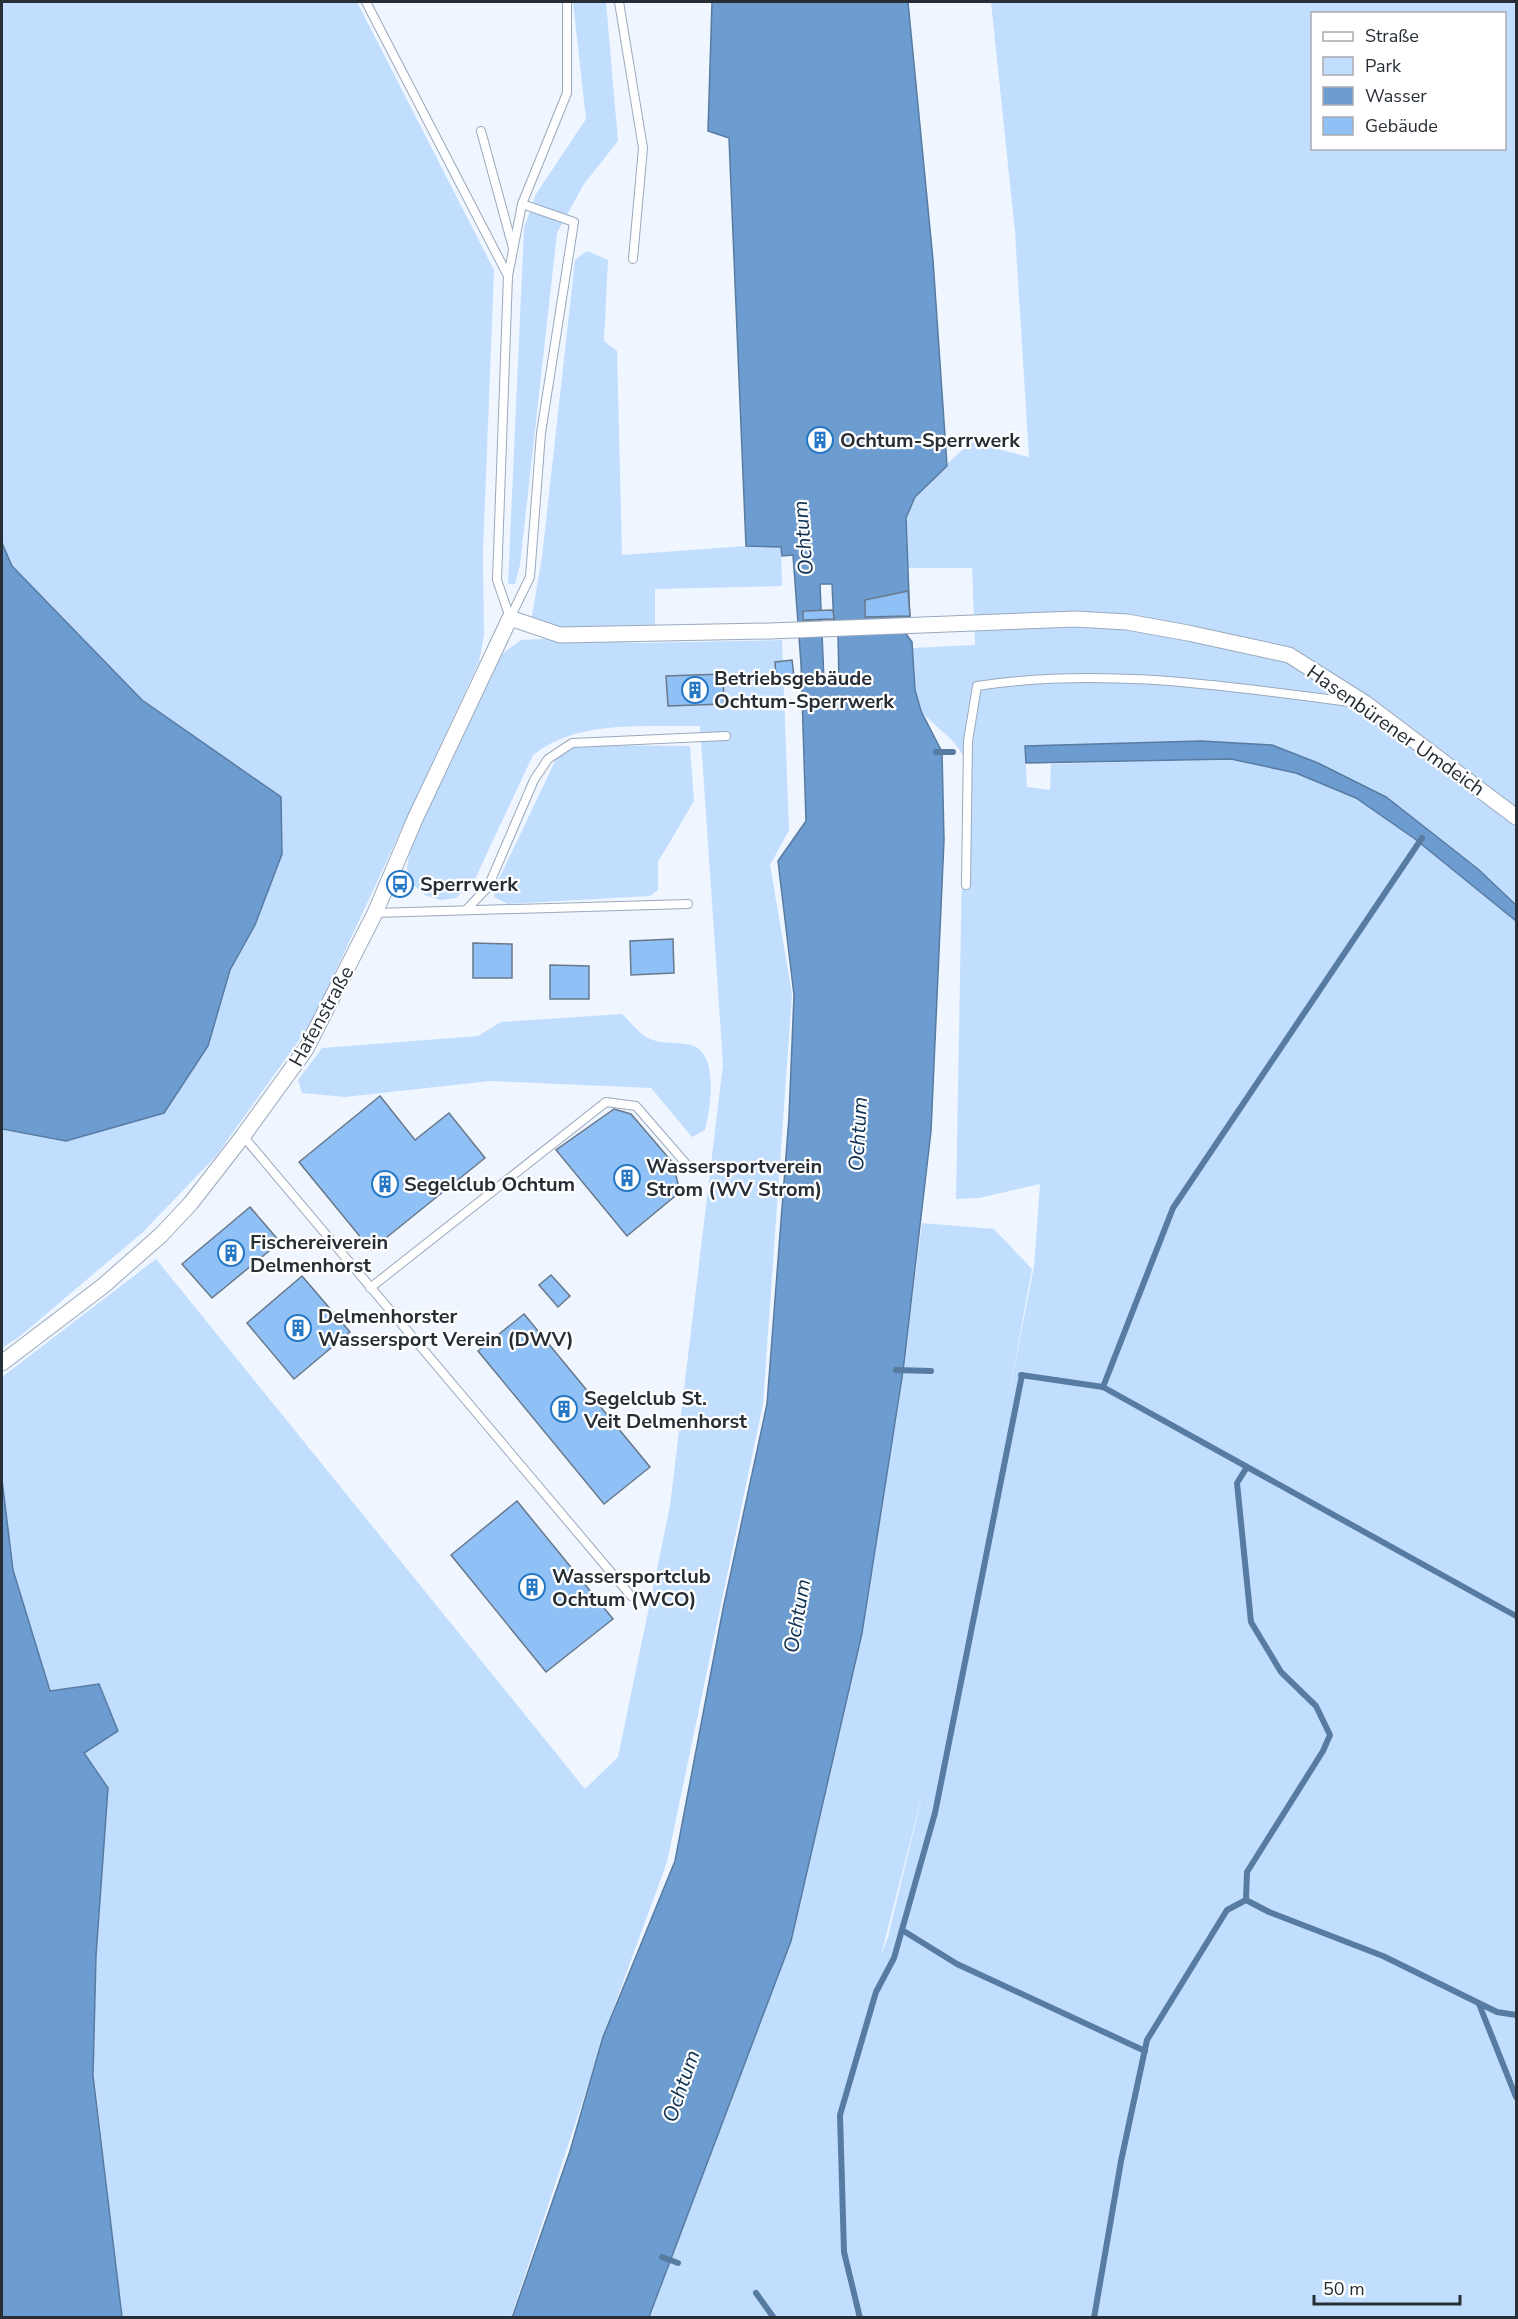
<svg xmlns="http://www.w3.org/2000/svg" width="1518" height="2319" viewBox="0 0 1518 2319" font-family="'Nunito Sans',sans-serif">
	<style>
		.green { fill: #c2deff; fill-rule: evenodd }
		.water { fill: #6d9cd0; stroke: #587ba2; stroke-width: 1.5 }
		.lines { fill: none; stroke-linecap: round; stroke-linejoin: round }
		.stream { stroke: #587ba2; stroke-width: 6 }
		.building { fill: #8fc0f6; stroke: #69788a; stroke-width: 1.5 }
		.lane-casing { stroke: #99a9bc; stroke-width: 10 }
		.street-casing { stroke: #99a9bc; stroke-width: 17 }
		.lane { stroke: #fff; stroke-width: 8 }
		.street { stroke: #fff; stroke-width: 15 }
		.labels { text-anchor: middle; stroke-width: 4.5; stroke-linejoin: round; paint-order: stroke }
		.poi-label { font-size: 20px; font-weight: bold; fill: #272e36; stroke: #fff; text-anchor: start }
		.street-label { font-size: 20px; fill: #272e36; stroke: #fff }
		.water-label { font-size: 21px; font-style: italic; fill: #0e3154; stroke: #fff }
	</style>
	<rect width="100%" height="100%" fill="#eff6ff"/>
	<!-- green -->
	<g class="green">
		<path d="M2,2H357L494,270L483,553L484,635L479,662L312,1022L216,1156L143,1232L19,1337L2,1348V1129L66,1141L208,1046L230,970L255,925L282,853L280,797L142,700L12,566L2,543Z"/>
		<path d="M573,2H606L618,141L584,184L557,233L520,565L515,584H508L524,228L536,194L586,119Z"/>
		<path d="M991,2H1516V905L1478,869L1386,797L1318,763L1272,745L1201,741L1025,747L1027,787L1050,790L1051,764L1231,759L1296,773L1356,798L1415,839L1516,921V2317L649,2318L791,1941L862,1633L903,1371L922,1223L994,1229L1032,1269L1008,1400L1034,1266L1040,1184L979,1198L956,1199L964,757C951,734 939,731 923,713C910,698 914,667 913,648L975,645L972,568H908C907,553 903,531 907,516C915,486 950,463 971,442L1029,457L1015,232ZM1312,14H1504V148H1312ZM925,1784L888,1937L881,1955Z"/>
		<path d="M587,251L608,260L604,341L617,351L622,555L746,546L781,547L782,586L655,589V629H562L531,621L542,557L575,260Z"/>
		<path d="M543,639L641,643L782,640L789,830L770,865L792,994L763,1404L667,1862L615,2004L511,2317H122L93,2065L96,1957L83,1753L99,1684L50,1692L13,1570L2,1480V1377L156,1259L585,1789L618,1757L670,1506L723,1064L700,726C645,727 577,719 533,755L474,881L456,898L440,900L425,895L410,882L407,867L411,844L503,653L521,640Z"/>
		<path d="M578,745L690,746L694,801L658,862V890L650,896L508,904L494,897L497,883L557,757Z"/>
		<path d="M622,1014C630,1021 640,1035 650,1039C662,1044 678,1042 691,1045C720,1053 710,1110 705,1130L692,1137L651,1088L490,1081L345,1097L302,1093L298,1080L322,1048L478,1036L501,1022Z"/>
	</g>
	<!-- water -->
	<g class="water">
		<path d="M712,2H908L933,260L947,466L915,497L906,518L910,622L834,625L832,584H820L824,682H839L838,634L904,631L912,642L915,690L921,711L942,752L944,840L931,1131L903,1371L862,1633L791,1941L649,2317L512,2318L570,2151L603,2037L675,1861L723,1609L767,1404L789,1117L794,995L778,861L806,821L801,664L793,555L782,556L781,547L746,546L729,138L708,131Z"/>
		<path d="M2,543L12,566L142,700L281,797L282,854L255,925L230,970L208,1046L164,1113L66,1141L2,1129Z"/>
		<path d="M1201,741L1272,745L1318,763L1386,797L1478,869L1516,905V921L1415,839L1356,798L1296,773L1231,759L1026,763L1025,746Z"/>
		<path d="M2,1480L13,1570L50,1691L99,1684L118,1731L84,1753L108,1788L96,1956L93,2075L122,2317H2Z"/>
	</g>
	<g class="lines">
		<!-- stream -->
		<g class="stream">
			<path d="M936,752H953"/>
			<path d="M896,1370L931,1371"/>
			<path d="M1021,1375L1103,1387L1516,1616"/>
			<path d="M1103,1387L1173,1208L1422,838"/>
			<path d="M1246,1900L1247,1872L1323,1751L1330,1735L1316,1706L1281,1672L1251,1622L1237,1483L1247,1467"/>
			<path d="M902,1930L957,1964L1145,2051"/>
			<path d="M1479,2004L1516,2097"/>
			<path d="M662,2257L678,2263"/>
			<path d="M756,2293L774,2318"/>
			<path d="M860,2318L844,2252L840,2115L876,1992L894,1958L935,1813L1022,1375"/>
			<path d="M1094,2318L1121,2161L1147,2040L1227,1910L1246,1900L1269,1912L1383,1956L1497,2012L1516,2015"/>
		</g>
	</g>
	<!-- building -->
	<g class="building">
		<path d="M908,591L910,616L865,617V600Z"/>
		<path d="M833,610L834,619L803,620V611Z"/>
		<path d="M792,660L794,676L776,678L775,662Z"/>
		<path d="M723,674L724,704L668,706L666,676Z"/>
		<path d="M673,939L674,973L631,975L630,941Z"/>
		<path d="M473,943L512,944V978H473Z"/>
		<path d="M550,965L589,966V999H550Z"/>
		<path d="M380,1096L415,1140L449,1113L485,1158L371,1250L299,1162Z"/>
		<path d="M614,1109L631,1114L673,1163L680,1192L627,1236L556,1150Z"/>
		<path d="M250,1207L280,1242L212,1298L182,1264Z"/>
		<path d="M551,1275L570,1296L558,1307L539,1285Z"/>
		<path d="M302,1276L350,1332L294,1379L247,1323Z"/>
		<path d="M524,1314L650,1467L604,1504L478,1351Z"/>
		<path d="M517,1501L613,1619L546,1672L451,1555Z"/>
	</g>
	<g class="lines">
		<defs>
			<g id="lane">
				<path d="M366,2L508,276"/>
				<path d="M619,2L643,148L633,259"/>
				<path d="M481,131L513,248"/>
				<path d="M510,618L497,580L508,276L522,204L567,93V2"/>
				<path d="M510,618L530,577L541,433L574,222L522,204"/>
				<path d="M966,885L968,741L977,686C1105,666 1231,687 1358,703"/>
				<path d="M466,910L488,887L534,780L548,759L572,743L726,736"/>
				<path d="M375,913L688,904"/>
				<path d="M243,1136L631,1596"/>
				<path d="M370,1288L606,1102L636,1106L688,1166"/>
			</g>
			<path id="street" d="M2,1363L103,1286L161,1235L191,1203L243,1136L306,1049L375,913L415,819L510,618L560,635L770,631L1075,619L1127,622L1188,633L1289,655L1365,703L1516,817"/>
		</defs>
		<!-- lane casing -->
		<use href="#lane" class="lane-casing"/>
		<!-- street casing -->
		<use href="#street" class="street-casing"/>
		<!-- lane -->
		<use href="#lane" class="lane"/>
		<!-- street -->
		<use href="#street" class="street"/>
	</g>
	<!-- icons -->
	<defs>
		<symbol id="building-ring" viewBox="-11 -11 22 22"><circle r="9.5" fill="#fff" stroke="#2577c6" stroke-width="1.5"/><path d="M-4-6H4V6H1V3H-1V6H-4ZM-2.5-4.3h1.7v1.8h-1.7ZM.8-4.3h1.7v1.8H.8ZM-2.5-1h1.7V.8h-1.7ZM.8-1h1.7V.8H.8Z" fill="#2577c6"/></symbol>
		<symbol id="bus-ring" viewBox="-11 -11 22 22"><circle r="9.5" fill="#fff" stroke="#2577c6" stroke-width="1.5"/><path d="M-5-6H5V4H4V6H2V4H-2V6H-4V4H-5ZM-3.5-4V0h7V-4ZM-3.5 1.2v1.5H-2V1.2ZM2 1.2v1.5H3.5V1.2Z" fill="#2577c6"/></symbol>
	</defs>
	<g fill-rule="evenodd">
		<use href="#building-ring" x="805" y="425" width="30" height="30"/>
		<use href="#building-ring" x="680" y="675" width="30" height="30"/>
		<use href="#bus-ring" x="385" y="869" width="30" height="30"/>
		<use href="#building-ring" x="612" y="1163" width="30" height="30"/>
		<use href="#building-ring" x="370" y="1169" width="30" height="30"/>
		<use href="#building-ring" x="216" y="1238" width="30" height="30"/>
		<use href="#building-ring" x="283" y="1313" width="30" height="30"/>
		<use href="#building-ring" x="549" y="1394" width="30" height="30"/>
		<use href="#building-ring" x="517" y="1572" width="30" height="30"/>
	</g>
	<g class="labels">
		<!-- poi labels -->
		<g class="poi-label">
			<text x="840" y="447">Ochtum-Sperrwerk</text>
			<text x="714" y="685">Betriebsgebäude<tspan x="714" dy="23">Ochtum-Sperrwerk</tspan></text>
			<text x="420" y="891">Sperrwerk</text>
			<text x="646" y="1173">Wassersportverein<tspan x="646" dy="23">Strom (WV Strom)</tspan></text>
			<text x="404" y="1191">Segelclub Ochtum</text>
			<text x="250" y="1249">Fischereiverein<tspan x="250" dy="23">Delmenhorst</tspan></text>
			<text x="318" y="1323">Delmenhorster<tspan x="318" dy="23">Wassersport Verein (DWV)</tspan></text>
			<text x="584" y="1405">Segelclub St.<tspan x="584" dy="23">Veit Delmenhorst</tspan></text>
			<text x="552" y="1583">Wassersportclub<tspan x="552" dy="23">Ochtum (WCO)</tspan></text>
		</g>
		<!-- street labels -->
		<g class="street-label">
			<text transform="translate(1396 730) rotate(35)" y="7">Hasenbürener Umdeich</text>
			<text transform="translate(321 1016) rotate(-61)" y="7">Hafenstraße</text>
		</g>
		<!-- water labels -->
		<g class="water-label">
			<text transform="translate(803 538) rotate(-95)" y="7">Ochtum</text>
			<text transform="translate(858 1134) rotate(-87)" y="7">Ochtum</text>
			<text transform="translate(797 1616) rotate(-80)" y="7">Ochtum</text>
			<text transform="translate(681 2086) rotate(-71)" y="7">Ochtum</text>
		</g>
	</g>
	<!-- border -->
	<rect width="1518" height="2319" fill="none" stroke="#272e36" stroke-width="6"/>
	<!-- legend -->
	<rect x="1311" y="12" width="195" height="138" fill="#ffffff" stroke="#a9abaf" stroke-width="1.5"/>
	<rect x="1323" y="32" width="30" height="9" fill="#ffffff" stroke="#a9abaf" stroke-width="1.5"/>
	<text x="1365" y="42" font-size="18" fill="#272e36">Straße</text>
	<rect x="1323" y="57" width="30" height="18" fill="#c2deff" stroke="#a9abaf" stroke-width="1.5"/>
	<text x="1365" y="72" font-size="18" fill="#272e36">Park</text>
	<rect x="1323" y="87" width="30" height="18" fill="#6d9cd0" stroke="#a9abaf" stroke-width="1.5"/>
	<text x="1365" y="102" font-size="18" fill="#272e36">Wasser</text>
	<rect x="1323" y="117" width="30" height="18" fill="#8fc0f6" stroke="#a9abaf" stroke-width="1.5"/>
	<text x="1365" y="132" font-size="18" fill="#272e36">Gebäude</text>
	<!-- scale -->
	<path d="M1314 2295v9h146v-9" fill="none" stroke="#272e36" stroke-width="3"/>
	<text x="1323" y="2295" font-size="18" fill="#272e36" stroke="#ffffff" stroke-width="4.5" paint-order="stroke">50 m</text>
</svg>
